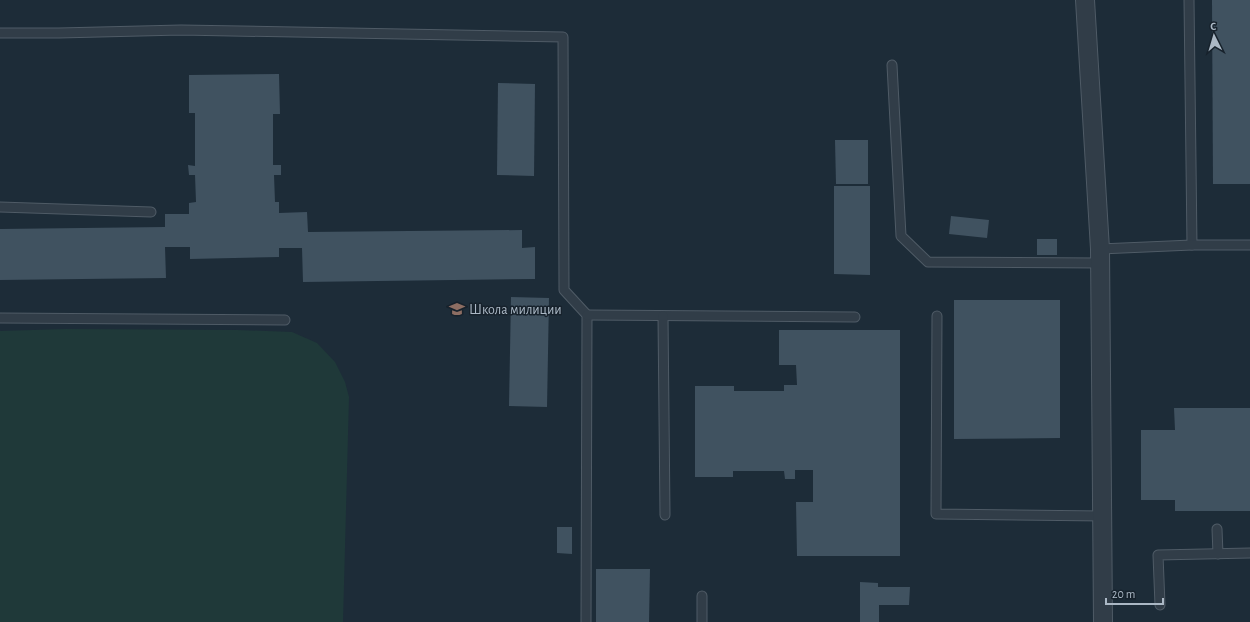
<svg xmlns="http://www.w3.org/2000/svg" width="1250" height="622" viewBox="0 0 1250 622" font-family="'Alegreya Sans',sans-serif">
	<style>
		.green { fill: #1f3939 }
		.building { fill: #405260 }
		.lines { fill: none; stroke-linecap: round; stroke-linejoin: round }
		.service-casing { stroke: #4f5b66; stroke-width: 11 }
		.minor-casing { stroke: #4f5b66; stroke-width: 20 }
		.service { stroke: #313d48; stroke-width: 9 }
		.minor { stroke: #313d48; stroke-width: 18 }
		.labels { text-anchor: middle; stroke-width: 3; stroke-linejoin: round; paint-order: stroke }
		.poi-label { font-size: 14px; fill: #abb8c5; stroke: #17222c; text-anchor: start }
	</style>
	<rect width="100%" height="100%" fill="#1d2c38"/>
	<!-- green -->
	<path class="green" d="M66,329L237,330L292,332L317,343L335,362L345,382L349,397L343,622H0V331Z"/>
	<!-- building -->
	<g class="building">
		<path d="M1212,0H1250V184H1213Z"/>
		<path d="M279,74L280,114H273V165H281V175H274L275,202H279V213L307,212L308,232L522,230V248L535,247V279L303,282L302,248H279V257L190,259V247H165L166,278L0,280V229L165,227V214H189V203L196,202L195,175H189L188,165L195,166V113H189V75Z"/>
		<path d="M498,83L535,84L534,176L497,175Z"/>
		<path d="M835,140H868V184H836Z"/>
		<path d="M834,186H870V275L834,274Z"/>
		<path d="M951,216L989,220L987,238L949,234Z"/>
		<rect x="1037" y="239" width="20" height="16"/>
		<path d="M511,297L549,298L547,407L509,406Z"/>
		<path d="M954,300H1060V438L954,439Z"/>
		<path d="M779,330H900V556H797L796,502H813V470H795V479H785L784,471H733V477H695V386H734V391H784V385H797L796,365H779Z"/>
		<path d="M1174,408H1250V511H1175V500H1141V430H1175Z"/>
		<path d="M557,527H572V554L557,553Z"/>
		<path d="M596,569H650L649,622H596Z"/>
		<path d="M860,582L878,583V587H910L909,605H879V622H860Z"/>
	</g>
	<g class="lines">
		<defs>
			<g id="service">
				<path d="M1189,0L1192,245"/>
				<path d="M0,33H59L181,30L563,37L564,290L587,315L586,622"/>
				<path d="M892,65L901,236L928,262L1100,263"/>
				<path d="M0,207L151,212"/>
				<path d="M1100,249L1192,245H1250"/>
				<path d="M587,315L855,317"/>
				<path d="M663,316L665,515"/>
				<path d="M937,316L936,514L1103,516"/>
				<path d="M0,318L285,320"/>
				<path d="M1217,529L1218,554"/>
				<path d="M1160,605L1158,555L1250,553"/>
				<path d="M702,622V596"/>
			</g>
			<path id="minor" d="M1085,0L1100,249L1103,622"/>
		</defs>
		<!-- service casing -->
		<use href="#service" class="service-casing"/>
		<!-- minor casing -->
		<use href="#minor" class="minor-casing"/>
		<!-- service -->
		<use href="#service" class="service"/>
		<!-- minor -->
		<use href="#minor" class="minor"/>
	</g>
	<!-- icons -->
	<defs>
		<symbol id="university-bare" viewBox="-9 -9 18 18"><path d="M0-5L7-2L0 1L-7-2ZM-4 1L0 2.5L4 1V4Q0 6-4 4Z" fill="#8d6e63" stroke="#17222c" stroke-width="2.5" paint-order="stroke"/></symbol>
	</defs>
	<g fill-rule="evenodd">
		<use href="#university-bare" x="446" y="298" width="22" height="22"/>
	</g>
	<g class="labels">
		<!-- poi labels -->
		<g class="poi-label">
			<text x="469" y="314">Школа милиции</text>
		</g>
	</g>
	<!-- north arrow -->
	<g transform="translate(1214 36) rotate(355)" stroke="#17222c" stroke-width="3" paint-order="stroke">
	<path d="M0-3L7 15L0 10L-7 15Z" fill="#abb8c5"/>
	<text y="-6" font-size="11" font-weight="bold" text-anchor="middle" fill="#abb8c5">С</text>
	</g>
	<!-- scale -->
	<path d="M1106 598v6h57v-6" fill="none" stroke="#abb8c5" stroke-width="2"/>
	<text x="1112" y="598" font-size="12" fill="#abb8c5" stroke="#17222c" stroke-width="3" paint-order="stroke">20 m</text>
</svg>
